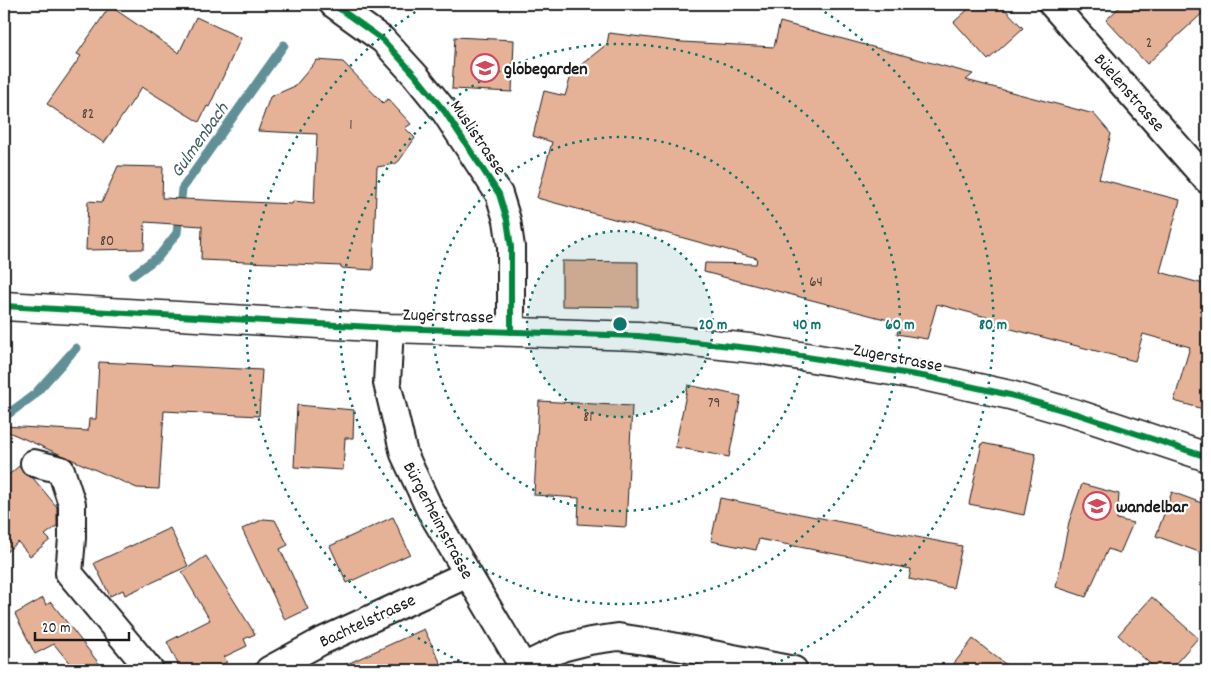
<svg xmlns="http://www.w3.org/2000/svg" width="1211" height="674" viewBox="0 0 1211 674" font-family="Dekko,sans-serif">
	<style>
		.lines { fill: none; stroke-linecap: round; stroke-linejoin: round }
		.stream { stroke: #609095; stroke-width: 9 }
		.building { fill: #e5b297; stroke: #1c1c1c }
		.street-casing { stroke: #1c1c1c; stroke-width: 30 }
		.secondary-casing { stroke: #1c1c1c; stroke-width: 31 }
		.street { stroke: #fff; stroke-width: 26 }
		.secondary { stroke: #fff; stroke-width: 28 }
		.cycleway-casing { stroke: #fff; stroke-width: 9 }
		.cycleway { stroke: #00873e; stroke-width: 6 }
		.ring { fill: none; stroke: #0f766e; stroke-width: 2.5; stroke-dasharray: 2.5 5 }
		.labels { text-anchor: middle; stroke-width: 4.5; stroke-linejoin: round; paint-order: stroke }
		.number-label { font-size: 15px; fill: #4e423b }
		.poi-label { font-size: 18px; font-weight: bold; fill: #1c1c1c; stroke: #fff; text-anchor: start }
		.street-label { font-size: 18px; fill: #1c1c1c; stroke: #fff }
		.water-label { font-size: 19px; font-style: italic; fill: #446063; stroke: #fff }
		.centre { fill: #0f766e; stroke: #fff; stroke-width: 2.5 }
		.ring-label { font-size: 15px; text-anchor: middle; font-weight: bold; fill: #0f766e; stroke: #fff; stroke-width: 4.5; stroke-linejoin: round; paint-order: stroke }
	</style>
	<rect width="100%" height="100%" fill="#fff"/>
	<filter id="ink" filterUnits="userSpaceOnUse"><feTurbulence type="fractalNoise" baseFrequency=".02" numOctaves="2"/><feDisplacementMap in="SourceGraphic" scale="10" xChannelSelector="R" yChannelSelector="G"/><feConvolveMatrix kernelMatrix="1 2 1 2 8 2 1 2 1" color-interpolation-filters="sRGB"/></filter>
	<g filter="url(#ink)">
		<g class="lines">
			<!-- stream -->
			<g class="stream">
				<path d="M133,275L159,256L177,233L182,189L284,45"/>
				<path d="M4,417L34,395L76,348"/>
			</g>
		</g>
		<!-- building -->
		<g class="building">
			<path d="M974,4H1000L1023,28L988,60L954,22Z"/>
			<path d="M1123,4H1207V9L1147,64L1106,20Z"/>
			<path d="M110,6L179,53L196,17L241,38L209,107L207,106L199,122L142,87L104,143L47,104L81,56L77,54Z"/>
			<path d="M780,22L973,74L966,80L1094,114L1111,134L1099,179L1180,200L1160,272L1207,285V410L1174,401L1190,347L1143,334L1135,361L992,324L994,319L937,304L927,339L897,334L900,323L704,272L705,263L756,264L757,258L537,198L552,142L533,136L544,91L565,96L572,72L607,44L609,33L682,42L774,47Z"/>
			<path d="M455,37L514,40L512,92L452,89Z"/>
			<path d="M317,60L343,62L383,103L388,99L411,124L405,128L415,138L399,161L395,164L377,167L373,270L341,268V266L201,260L202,226L145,222L144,249L86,250L88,201L102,202L118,166L163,167L162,198L292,204L293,201L314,203L317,134L258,131L270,97L295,86Z"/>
			<path d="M562,261L638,262V307L562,306Z"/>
			<path d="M99,362L262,370L259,416L164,411L159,489L137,488L4,430V426L88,431L89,419H96Z"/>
			<path d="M688,385L741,396L729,457L675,447Z"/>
			<path d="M539,401L632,406L626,527L578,524L579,498L534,495Z"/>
			<path d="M297,405L354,410L353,438H345L343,470L294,467Z"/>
			<path d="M982,443L1036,454L1024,515L969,504Z"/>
			<path d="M19,466L23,473L33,478L57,507V526L45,535L50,540L30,556L18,542L4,554V479Z"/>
			<path d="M1082,484L1119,494L1117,519L1133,523L1120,553L1108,549L1086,597L1056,587L1069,522Z"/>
			<path d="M1172,492L1207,505V555L1156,536Z"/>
			<path d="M720,498L962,546L953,588L909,579L911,569L759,539L756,550L711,541Z"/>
			<path d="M393,517L410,554L347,583L330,546Z"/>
			<path d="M264,519L275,520L288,545L280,549L308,609L285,620L242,529Z"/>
			<path d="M170,528L188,566L125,595L123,590L110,596L94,563Z"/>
			<path d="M206,556L255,634L244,639L247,646L224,657L227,662L210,670H181L167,642L210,620L182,572Z"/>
			<path d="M1152,597L1198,638L1170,670H1157L1118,635Z"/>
			<path d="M43,598L46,605L51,602L104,670H75L54,644L35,654L15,614Z"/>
			<path d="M424,629L444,670H334Z"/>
			<path d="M973,639L1013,670H949Z"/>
		</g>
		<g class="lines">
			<defs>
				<g id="street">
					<path d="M333,4L383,40L415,75L445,112L499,194L507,220L511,247V332"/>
					<path d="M1052,4L1207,180"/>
					<path d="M390,328L387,383L404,454L430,510L525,670"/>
					<path d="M34,463L61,470L72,504V538L69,573L150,670"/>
					<path d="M523,667L562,648L590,641L618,637L657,643L794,670"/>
					<path d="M269,670L320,642L468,574"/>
				</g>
				<path id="secondary" d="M4,306L390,328L638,336L758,349L928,377L1010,395L1080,415L1207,457"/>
			</defs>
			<!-- street casing -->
			<use href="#street" class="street-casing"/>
			<!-- secondary casing -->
			<use href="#secondary" class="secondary-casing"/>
			<!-- street -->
			<use href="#street" class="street"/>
			<!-- secondary -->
			<use href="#secondary" class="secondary"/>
			<defs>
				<g id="cycleway">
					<path d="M333,4L383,40L415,75L445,112L499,194L507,220L511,247V332"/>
					<path d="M4,306L390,328L638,336L758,349L928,377L1010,395L1080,415L1207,457"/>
				</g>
			</defs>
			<!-- cycleway casing -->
			<use href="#cycleway" class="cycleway-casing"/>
			<!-- cycleway -->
			<use href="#cycleway" class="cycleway"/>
		</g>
	</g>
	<!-- distance rings -->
	<circle cx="620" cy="324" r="93" fill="#0f766e" fill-opacity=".12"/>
	<g class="ring">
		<circle cx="620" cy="324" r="93"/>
		<circle cx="620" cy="324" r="187"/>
		<circle cx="620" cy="324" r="280"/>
		<path d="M480 670A373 373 0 0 1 428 4M812 4A373 373 0 0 1 760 670"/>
	</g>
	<!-- icons -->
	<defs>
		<symbol id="school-ring" viewBox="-11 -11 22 22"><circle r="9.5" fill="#fff" stroke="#d1495b" stroke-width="1.5"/><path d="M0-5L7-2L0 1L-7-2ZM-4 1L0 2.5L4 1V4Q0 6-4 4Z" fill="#d1495b"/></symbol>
	</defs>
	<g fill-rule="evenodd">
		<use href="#school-ring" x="469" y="52" width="32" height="32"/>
		<use href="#school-ring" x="1081" y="490" width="32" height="32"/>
	</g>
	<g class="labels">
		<!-- number labels -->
		<g class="number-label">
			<text x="1149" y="47">2</text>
			<text x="88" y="118">82</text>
			<text x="351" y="129">1</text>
			<text x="107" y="245">80</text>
			<text x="816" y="286">64</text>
			<text x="714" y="407">79</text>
			<text x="588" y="421">81</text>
		</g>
		<!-- poi labels -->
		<g class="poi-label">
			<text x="504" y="74">globegarden</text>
			<text x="1116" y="512">wandelbar</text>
		</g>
		<!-- street labels -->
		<g class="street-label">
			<text transform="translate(1130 92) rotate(49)" y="6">Büelenstrasse</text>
			<text transform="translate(479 137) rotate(56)" y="6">Muslistrasse</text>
			<text transform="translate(448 315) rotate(2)" y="6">Zugerstrasse</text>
			<text transform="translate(898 357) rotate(11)" y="6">Zugerstrasse</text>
			<text transform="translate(439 520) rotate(62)" y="6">Bürgerheimstrasse</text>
			<text transform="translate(367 620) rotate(-25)" y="6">Bachtelstrasse</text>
		</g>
		<!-- water labels -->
		<g class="water-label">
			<text transform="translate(198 139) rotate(-55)" y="7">Gulmenbach</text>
		</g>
	</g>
	<circle cx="620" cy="324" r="8" class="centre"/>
	<g class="ring-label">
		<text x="713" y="329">20 m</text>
		<text x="807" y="329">40 m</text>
		<text x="900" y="329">60 m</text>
		<text x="993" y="329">80 m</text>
	</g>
	<!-- margin -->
	<rect width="1211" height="674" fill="none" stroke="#fff" stroke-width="20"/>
	<rect x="10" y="10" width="1191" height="654" fill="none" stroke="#1c1c1c" stroke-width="2" filter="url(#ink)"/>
	<!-- scale -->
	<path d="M35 632v8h94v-8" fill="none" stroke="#1c1c1c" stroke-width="2.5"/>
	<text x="42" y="632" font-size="15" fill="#1c1c1c" stroke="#ffffff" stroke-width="4" paint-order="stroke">20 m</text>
</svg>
